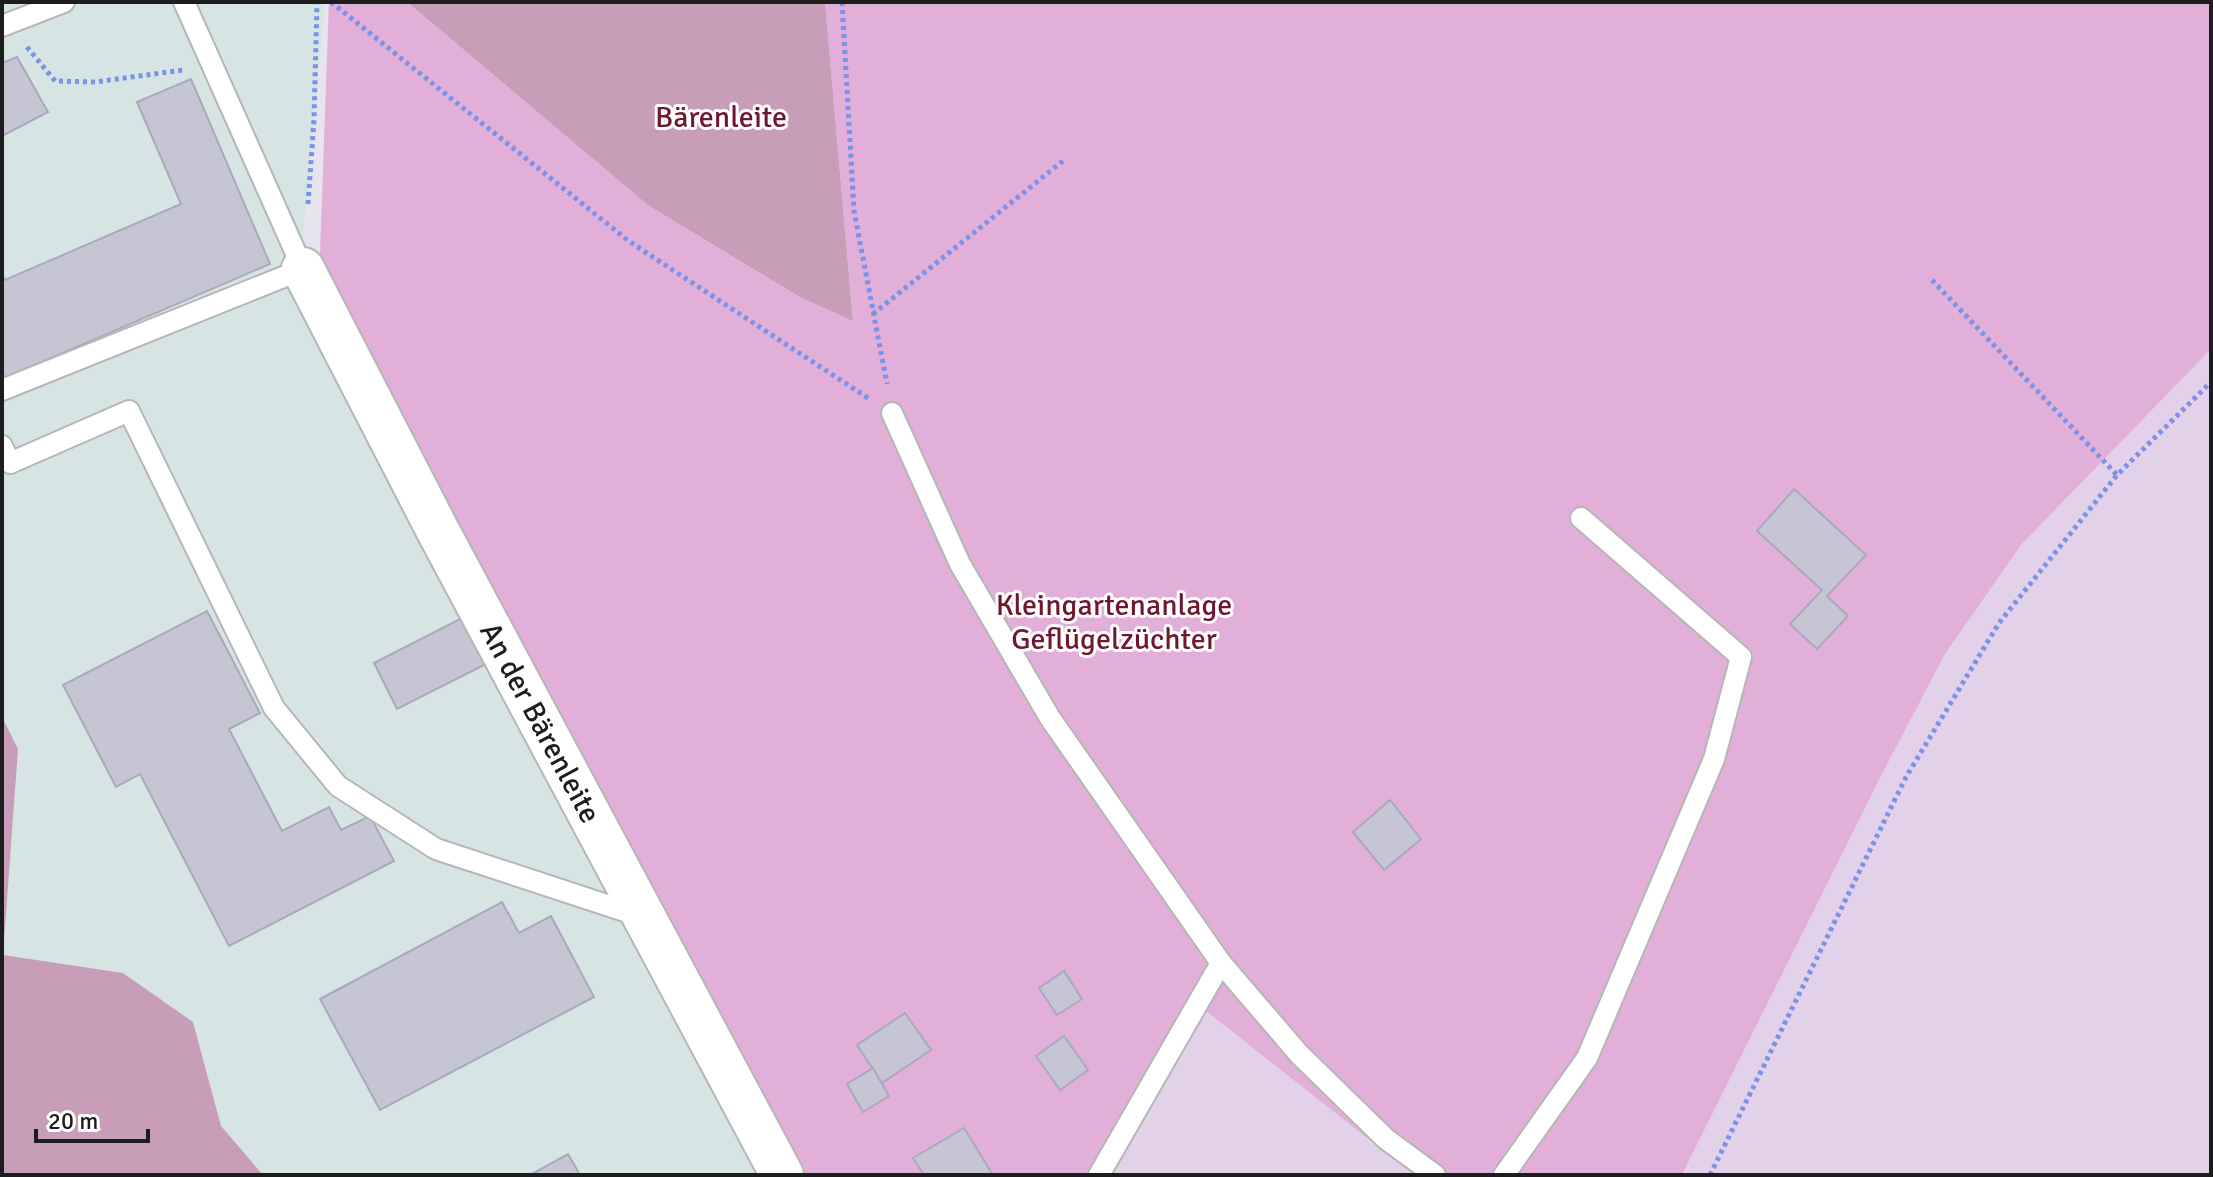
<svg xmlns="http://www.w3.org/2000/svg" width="2213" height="1177" viewBox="0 0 2213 1177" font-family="Signika,sans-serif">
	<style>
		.industrial { fill: #d6e5e3 }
		.farmland { fill: #e3d1ea }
		.grass { fill: #e2afd9 }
		.forest { fill: #c79db8 }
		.building { fill: #c6c5d3; stroke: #aaa8bd; stroke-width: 2 }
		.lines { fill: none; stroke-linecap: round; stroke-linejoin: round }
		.lane-casing { stroke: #b6b6b6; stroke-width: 24 }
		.street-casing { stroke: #b6b6b6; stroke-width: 46 }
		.path { stroke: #7893e9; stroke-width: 5; stroke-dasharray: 4 4; stroke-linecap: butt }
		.lane { stroke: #fff; stroke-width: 20 }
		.street { stroke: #fff; stroke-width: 42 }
		.labels { text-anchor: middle; stroke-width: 6; stroke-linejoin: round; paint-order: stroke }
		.park-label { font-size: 30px; fill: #6e172e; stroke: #fff }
		.street-label { font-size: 30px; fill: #1d1d1d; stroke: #fff }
	</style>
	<rect width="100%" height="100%" fill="#e7e4ed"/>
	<!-- industrial -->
	<path class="industrial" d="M2,2H325L298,293L765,1175H263L221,1126L193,1022L123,973L3,955L18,750L2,717Z"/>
	<!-- farmland -->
	<g class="farmland">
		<path d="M2211,349V1175H1682L1880,778L1945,654L2021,545Z"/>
		<path d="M1206,1011L1414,1175H1112Z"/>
	</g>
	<!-- grass -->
	<path class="grass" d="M329,2H407L649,206L798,296L853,320L825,2H2211V349L2021,545L1945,654L1880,778L1682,1175H1414L1206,1011L1112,1175H793L319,282Z"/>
	<!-- forest -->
	<g class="forest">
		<path d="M407,2H825L853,321L798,296L649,206Z"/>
		<path d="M2,717L18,749L3,955L123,973L193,1022L221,1126L263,1175H2Z"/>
	</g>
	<!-- building -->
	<g class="building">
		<path d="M17,57L48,112L2,136V63Z"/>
		<path d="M191,79L270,264L2,379V274L5,280L181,204L137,102Z"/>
		<path d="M1794,489L1866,555L1827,596L1848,616L1817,649L1790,624L1822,590L1757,531Z"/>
		<path d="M207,611L260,713L229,729L282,831L329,807L341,830L370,816L394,861L229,946L140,774L116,787L63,685Z"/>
		<path d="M462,618L486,664L397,709L374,663Z"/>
		<path d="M1390,800L1421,839L1384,870L1353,832Z"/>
		<path d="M502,902L519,933L551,916L594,997L380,1110L320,999Z"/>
		<path d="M1064,971L1082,999L1057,1015L1039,988Z"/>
		<path d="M905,1013L931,1050L882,1083L857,1045Z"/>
		<path d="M1064,1036L1088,1070L1060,1090L1036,1056Z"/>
		<path d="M873,1068L889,1096L863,1112L847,1084Z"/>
		<path d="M964,1128L993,1175H924L913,1158Z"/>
		<path d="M568,1154L580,1175H530Z"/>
	</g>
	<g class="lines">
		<defs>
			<g id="lane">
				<path d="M2,26L64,2"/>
				<path d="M2,390L303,269L184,2"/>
				<path d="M892,413L960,564L1050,718L1221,963"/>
				<path d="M2,446L10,463L129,411L274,708L338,786L436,849L640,916"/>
				<path d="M1099,1175L1221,963L1299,1054L1386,1139L1435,1175"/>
				<path d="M1504,1175L1587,1058L1714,759L1741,657L1581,518"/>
			</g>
			<g id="street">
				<path id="s1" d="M303,269L438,531L782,1175"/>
			</g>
		</defs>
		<!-- lane casing -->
		<use href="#lane" class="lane-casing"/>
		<!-- street casing -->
		<use href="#street" class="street-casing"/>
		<!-- path -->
		<g class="path">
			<path d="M331,2L630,242L871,400"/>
			<path d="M842,2L854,211L887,384"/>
			<path d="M27,47L55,81L95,82L183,70"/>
			<path d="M308,204L314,120L317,2"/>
			<path d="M1932,280L2117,475L2211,382"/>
			<path d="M873,314L1064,160"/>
			<path d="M1710,1175L1906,777L1999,623L2117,475"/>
		</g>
		<!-- lane -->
		<use href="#lane" class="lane"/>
		<!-- street -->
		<use href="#street" class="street"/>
	</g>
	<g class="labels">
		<!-- park labels -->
		<g class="park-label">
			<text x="721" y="127">Bärenleite</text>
			<text x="1114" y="615">Kleingartenanlage<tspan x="1114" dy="34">Geflügelzüchter</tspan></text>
		</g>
		<!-- street labels -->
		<g class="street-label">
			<text dy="10" stroke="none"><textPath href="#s1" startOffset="512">An der Bärenleite</textPath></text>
		</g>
	</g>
	<!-- border -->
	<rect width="2213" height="1177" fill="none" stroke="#1d1d1d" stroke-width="8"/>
	<!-- scale -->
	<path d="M36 1129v12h112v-12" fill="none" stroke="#1d1d1d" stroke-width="4"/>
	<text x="48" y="1129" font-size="24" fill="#1d1d1d" stroke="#ffffff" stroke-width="6" paint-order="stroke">20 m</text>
</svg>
